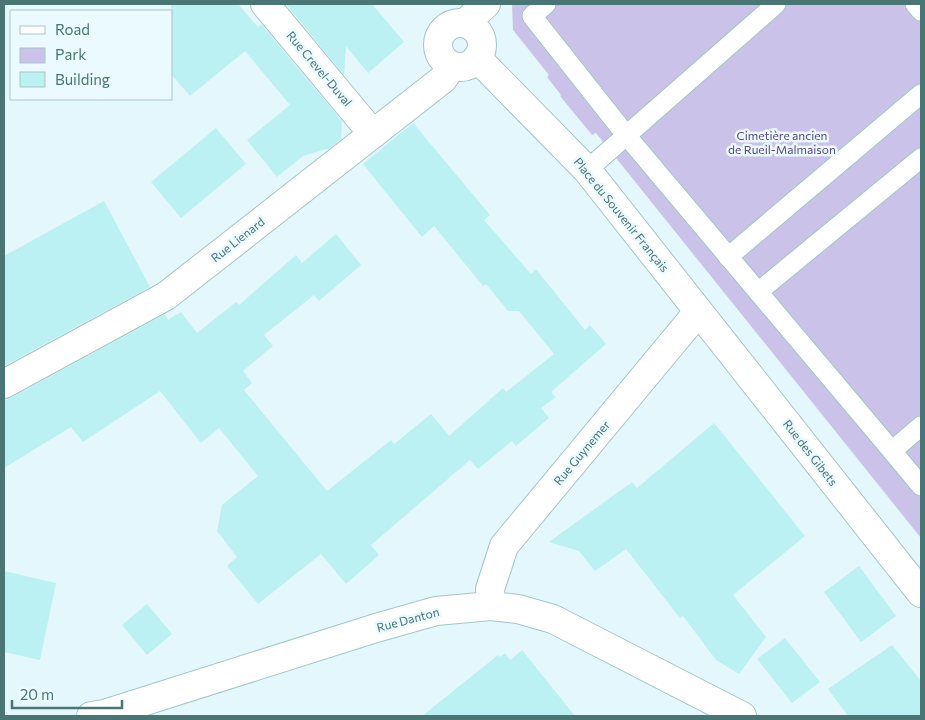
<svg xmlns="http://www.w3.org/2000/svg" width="925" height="720" viewBox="0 0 925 720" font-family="Commissioner,sans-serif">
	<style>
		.green { fill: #cbc2ea }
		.building { fill: #bbf1f2 }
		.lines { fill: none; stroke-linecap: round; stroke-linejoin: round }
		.lane-casing { stroke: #a3c5c6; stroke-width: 21 }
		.street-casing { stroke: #a3c5c6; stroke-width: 30 }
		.secondary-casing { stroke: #a0c8ca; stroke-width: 30 }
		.lane { stroke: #fff; stroke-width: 19 }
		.street { stroke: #fff; stroke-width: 28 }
		.secondary { stroke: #fff; stroke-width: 28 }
		.labels { text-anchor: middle; stroke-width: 5; stroke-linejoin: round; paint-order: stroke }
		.street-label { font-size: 12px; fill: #497574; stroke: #ebfaff }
		.park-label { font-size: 12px; fill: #5b4687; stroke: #ebfaff }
	</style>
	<rect width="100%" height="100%" fill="#e4f7fc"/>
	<!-- green -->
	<path class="green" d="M512,4H921V538L596,133L592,135L560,96L561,95L547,77L549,75L513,30Z"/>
	<!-- building -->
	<g class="building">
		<path d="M171,4H238L258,27L261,24L342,121L341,139L330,148L303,156L277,177L247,140L290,105L245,51L190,96L171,74Z"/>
		<path d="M286,4H372L404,42L368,73L346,46L344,75Z"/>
		<path d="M413,123L490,215L484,220L531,274L536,269L585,330L590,325L606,344L551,392L556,397L541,408L549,418L516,446L512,441L478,469L470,460L371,545L379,555L346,584L321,554L258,604L227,566L237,557L217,531L222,505L258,476L219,428L201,443L160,391L83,442L71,427L4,468V400L11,398L165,314L168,320L181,312L197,333L236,302L239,305L296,255L302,263L336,234L361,265L319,301L314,295L264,335L273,346L243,371L252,383L244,390L327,491L391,440L394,444L431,414L449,436L503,388L506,392L554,354L519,311H508L486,284L483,286L434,226L422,237L363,164Z"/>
		<path d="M216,128L246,164L181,218L151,182Z"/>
		<path d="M104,201L150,287L4,366V256Z"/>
		<path d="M714,423L805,536L733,595L766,637L739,674L716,660L683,616L680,618L626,549L595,571L579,551L549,542L632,482L637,488Z"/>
		<path d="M859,566L896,616L861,642L824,592Z"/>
		<path d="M4,571L56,583L40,660L4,652Z"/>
		<path d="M147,604L172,634L147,655L122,625Z"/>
		<path d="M785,638L820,682L792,703L757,659Z"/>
		<path d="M892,645L921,681V716H848L828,689Z"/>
		<path d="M522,650L575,716H422L498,655L500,657L505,653L510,660Z"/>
	</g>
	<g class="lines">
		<defs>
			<g id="lane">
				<path d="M546,4L532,16L626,135L892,451L921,426"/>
				<path d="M915,4L921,11"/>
				<path d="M587,170L776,4"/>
				<path d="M728,257L921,94"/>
				<path d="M758,292L921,158"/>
				<path d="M892,451L921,486"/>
			</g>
			<g id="street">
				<path d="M265,4L373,134"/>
				<circle cx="460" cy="45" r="22"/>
				<path d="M465,23L486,4"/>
				<path d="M477,58L587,170L921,593"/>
				<path d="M4,384L166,296L443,79L452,66"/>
				<path d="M491,606L490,589L504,546L698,312"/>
			</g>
			<path id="secondary" d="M91,716L104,714L376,628L436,611L491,606L518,609L553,619L742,716"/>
		</defs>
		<!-- lane casing -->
		<use href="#lane" class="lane-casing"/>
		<!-- street casing -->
		<use href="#street" class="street-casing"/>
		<!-- secondary casing -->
		<use href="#secondary" class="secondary-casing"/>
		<!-- lane -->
		<use href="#lane" class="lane"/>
		<!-- street -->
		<use href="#street" class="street"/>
		<!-- secondary -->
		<use href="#secondary" class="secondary"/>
	</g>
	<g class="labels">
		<!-- street labels -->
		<g class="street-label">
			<text transform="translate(319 69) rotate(50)" y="4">Rue Crevel-Duval</text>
			<text transform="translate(621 215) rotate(51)" y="4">Place du Souvenir Français</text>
			<text transform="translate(238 240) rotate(-38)" y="4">Rue Lienard</text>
			<text transform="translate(582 453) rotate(-50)" y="4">Rue Guynemer</text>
			<text transform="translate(810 453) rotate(52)" y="4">Rue des Gibets</text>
			<text transform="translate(408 620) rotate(-15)" y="4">Rue Danton</text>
		</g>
		<!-- park labels -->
		<g class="park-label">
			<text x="782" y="140">Cimetière ancien<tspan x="782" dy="14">de Rueil-Malmaison</tspan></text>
		</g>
	</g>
	<!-- border -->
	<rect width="925" height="720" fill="none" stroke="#497574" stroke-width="10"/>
	<!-- legend -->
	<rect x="10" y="10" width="162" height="90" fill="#ebfaff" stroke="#aac5c7"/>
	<rect x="20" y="26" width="25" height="8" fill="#ffffff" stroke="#aac5c7"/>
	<text x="55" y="35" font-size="15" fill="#497574">Road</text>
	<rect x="20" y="48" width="25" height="15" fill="#cbc2ea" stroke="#aac5c7"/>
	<text x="55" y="60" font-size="15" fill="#497574">Park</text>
	<rect x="20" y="72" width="25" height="15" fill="#bbf1f2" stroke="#aac5c7"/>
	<text x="55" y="85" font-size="15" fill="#497574">Building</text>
	<!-- scale -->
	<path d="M12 700v8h110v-8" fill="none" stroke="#497574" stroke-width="2.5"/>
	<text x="20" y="700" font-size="15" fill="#497574" stroke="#ebfaff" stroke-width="4" paint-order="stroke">20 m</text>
</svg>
